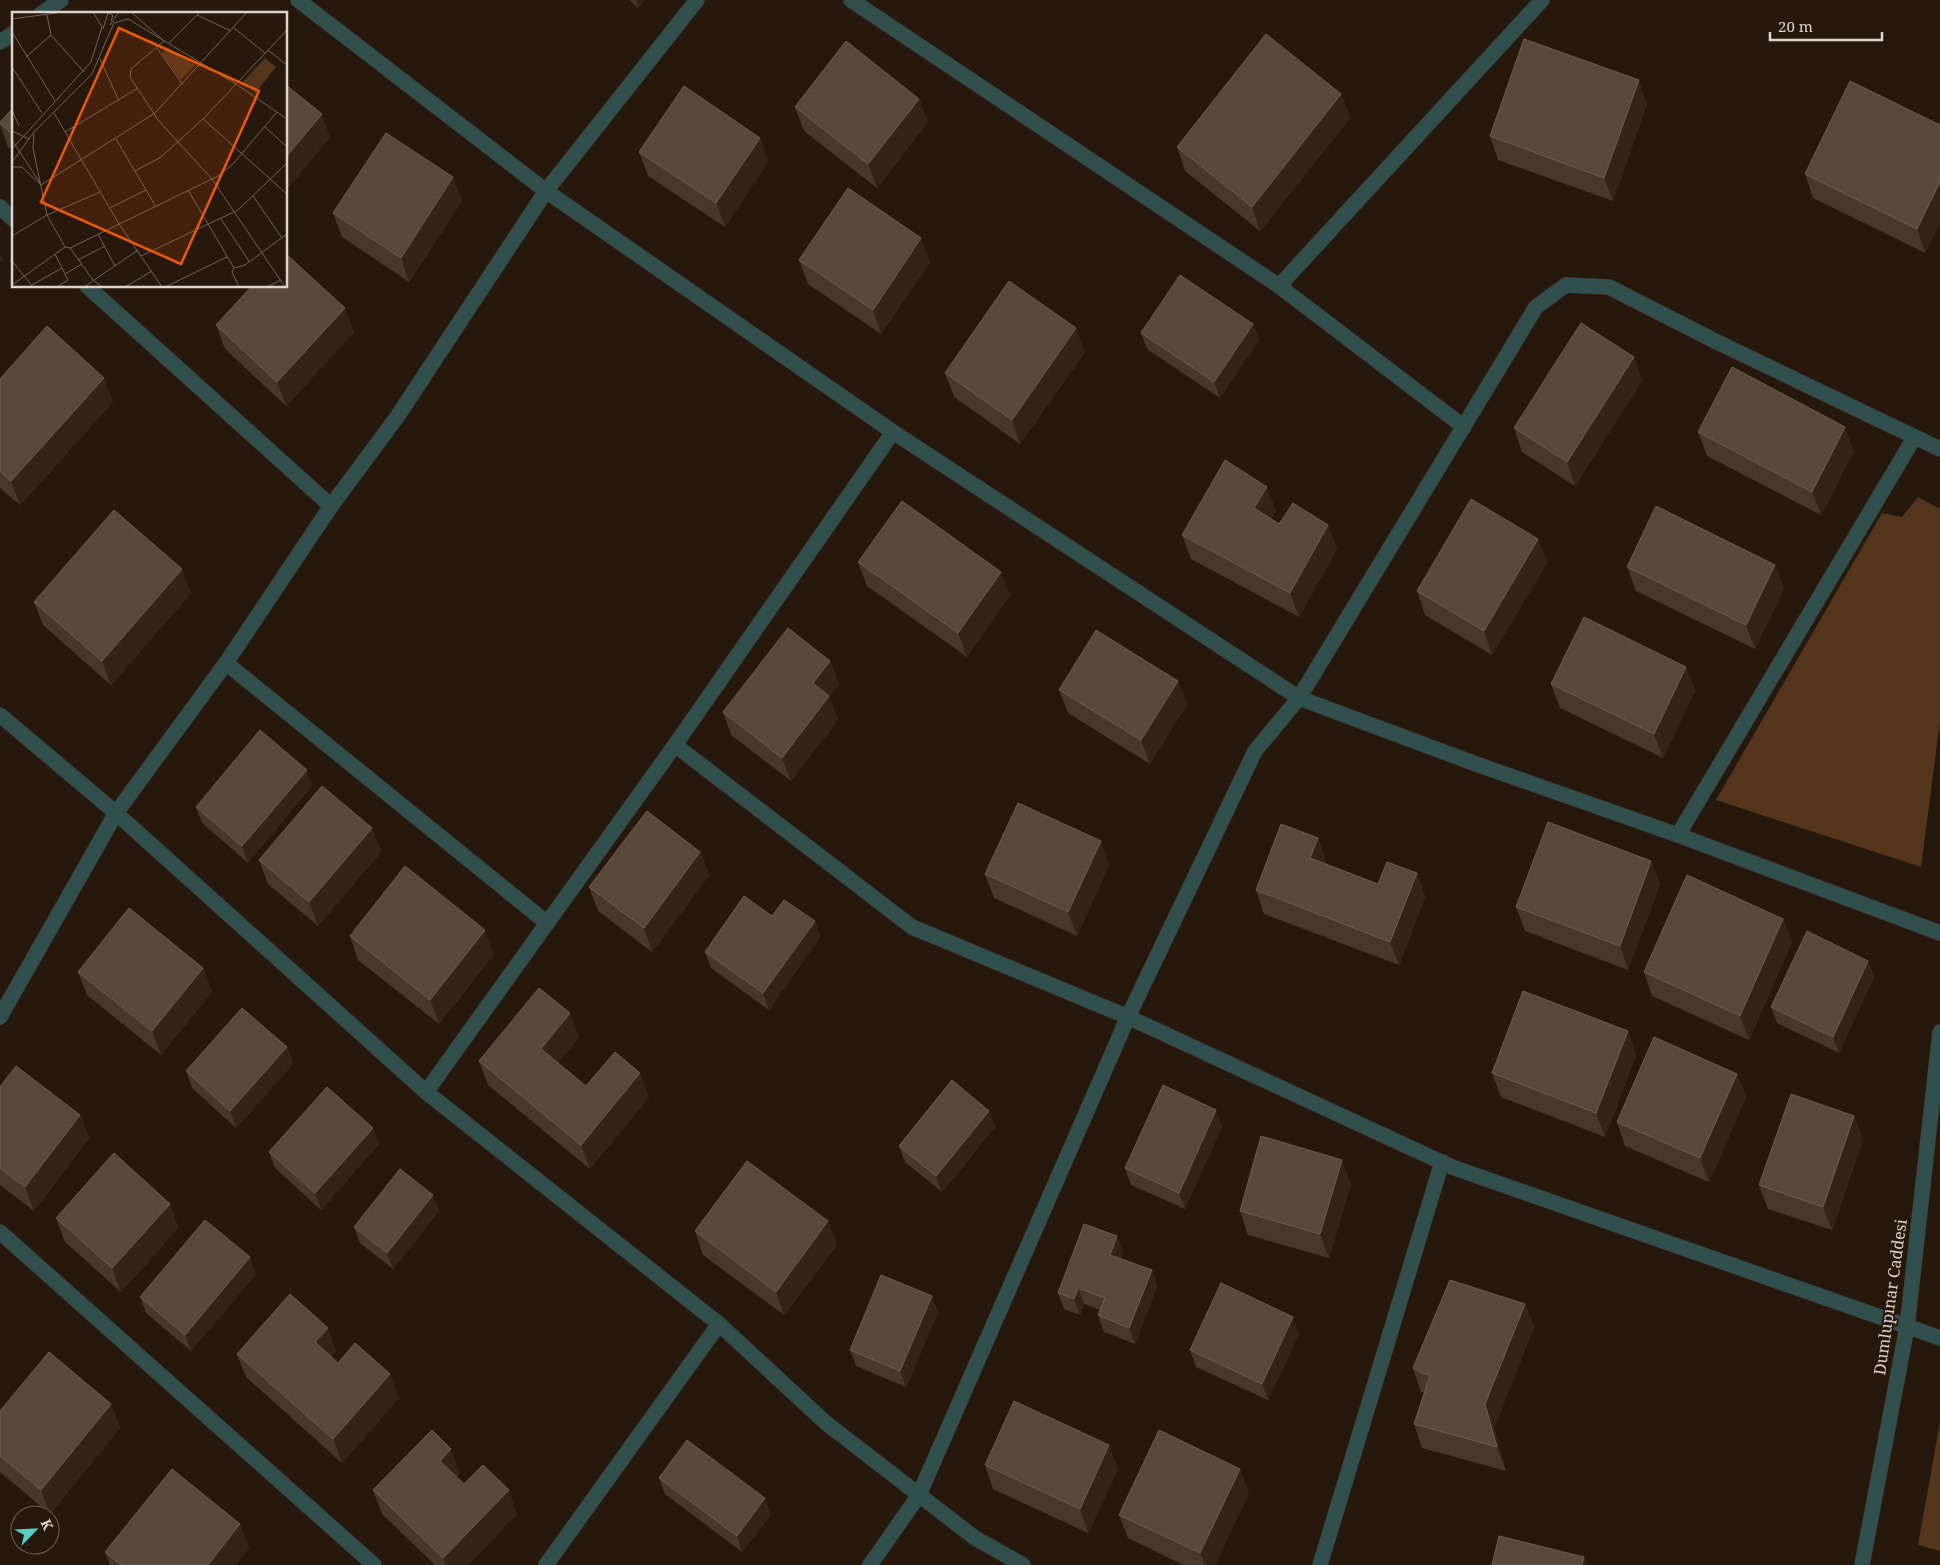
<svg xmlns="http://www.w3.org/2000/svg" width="1940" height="1565" viewBox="0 0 1940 1565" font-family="'Noto Serif',serif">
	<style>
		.green { fill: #53361b }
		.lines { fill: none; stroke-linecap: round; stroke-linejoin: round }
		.street-casing { stroke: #403227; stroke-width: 16 }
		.street { stroke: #31504d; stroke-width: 15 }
		.wall { fill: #46382b }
		.shaded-wall { fill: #332417 }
		.building { fill: #57493c; stroke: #6c5e53 }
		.labels { text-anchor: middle; stroke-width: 4; stroke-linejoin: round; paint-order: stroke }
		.street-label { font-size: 16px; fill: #ded4cc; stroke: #26180c }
		.inset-road { fill: none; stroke: #706359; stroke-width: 1 }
		.view { fill: #e8590c; fill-opacity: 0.15; stroke: #e8590c; stroke-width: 2.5 }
		.inset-edge { fill: none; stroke: #ded4cc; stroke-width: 2.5 }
	</style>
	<rect width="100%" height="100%" fill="#26180c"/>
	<!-- green -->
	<g class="green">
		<path d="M1918,497L1940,509V721L1921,867L1716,800L1882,513L1902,517Z"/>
		<path d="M1940,1422V1551L1918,1545Z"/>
	</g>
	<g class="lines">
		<defs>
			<g id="street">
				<path d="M298,0L546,191L893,432L1299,698L1476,764L1678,835L1940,933"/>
				<path d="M851,0L1279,286L1464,427"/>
				<path d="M41,14L61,0"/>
				<path d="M0,42L14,33"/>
				<path d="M0,207L14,220"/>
				<path d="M87,286L331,506"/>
				<path d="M1279,286L1542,0"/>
				<path d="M226,663L547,923"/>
				<path d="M0,715L116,813L426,1092L719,1324L826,1423L975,1538L1023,1565"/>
				<path d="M675,745L912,927L1128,1017L1452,1167L1940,1338"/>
				<path d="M1678,835L1914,438"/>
				<path d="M0,1017L116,813L226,663L331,506L397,417L546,191L697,0"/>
				<path d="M426,1092L675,745L893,432"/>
				<path d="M0,1232L374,1565"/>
				<path d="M546,1565L719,1324"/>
				<path d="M870,1565L919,1495L1128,1017L1255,751L1299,698L1536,307L1566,285L1609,287L1717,342L1940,449"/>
				<path d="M1320,1565L1442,1162"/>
				<path d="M1862,1565L1907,1327L1940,1032"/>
			</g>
		</defs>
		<!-- street casing -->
		<use href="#street" class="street-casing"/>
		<!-- street -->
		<use href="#street" class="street"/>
	</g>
	<!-- wall -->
	<g class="wall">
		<path d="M629,0H645L638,8Z"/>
		<path d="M1341,94L1350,118L1260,231L1185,171L1177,147Z"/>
		<path d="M919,99L928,122L877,188L804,131L795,107Z"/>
		<path d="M1647,104L1613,201L1498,160L1490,136Z"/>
		<path d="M14,107V152L8,147L0,125V122Z"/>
		<path d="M1940,125V223L1925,253L1813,198L1805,174Z"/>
		<path d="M760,138L768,162L725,227L648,176L639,152Z"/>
		<path d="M453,177L462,201L409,282L342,237L333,213Z"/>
		<path d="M799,260L930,262L881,334L808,284Z"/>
		<path d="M1253,324L1259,340L1220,398L1147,349L1141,333Z"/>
		<path d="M216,325L354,332L286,406L225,349Z"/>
		<path d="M1085,352L1020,444L954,397L945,373Z"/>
		<path d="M1634,357L1642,381L1575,486L1522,452L1514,428Z"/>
		<path d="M0,379L113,402L20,505L0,488Z"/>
		<path d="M1698,432L1854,451L1821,515L1707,456Z"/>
		<path d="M1276,511L1271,518L1279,524L1328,525L1337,549L1299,617L1191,559L1182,535Z"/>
		<path d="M1538,539L1547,563L1492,655L1425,615L1417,591Z"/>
		<path d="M858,562L1010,595L967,657L867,586Z"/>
		<path d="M1627,567L1784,588L1755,649L1636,591Z"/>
		<path d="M191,593L111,685L43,625L34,602Z"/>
		<path d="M830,661L839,685L829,697L838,720L791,781L731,735L723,712Z"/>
		<path d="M1686,667L1695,691L1663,758L1560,708L1551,684Z"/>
		<path d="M1178,681L1187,704L1150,764L1068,713L1059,690Z"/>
		<path d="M312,786L248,863L202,823L196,807Z"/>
		<path d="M372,828L381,852L318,926L268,884L259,860Z"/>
		<path d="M1318,838L1326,862V864L1378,884L1417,873L1425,897L1399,965L1264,914L1256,890Z"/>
		<path d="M700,852L709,875L652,952L598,911L589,887Z"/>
		<path d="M1651,861L1660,884L1628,970L1525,931L1516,907Z"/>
		<path d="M1109,865L1077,936L994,898L985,874Z"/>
		<path d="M772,916L815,921L820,937L769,1010L711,968L705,952Z"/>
		<path d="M1783,919L1792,942L1749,1040L1652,996L1644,972Z"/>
		<path d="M350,936L494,954L439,1024L358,960Z"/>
		<path d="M1868,961L1874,977L1839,1053L1777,1023L1771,1007Z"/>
		<path d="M203,968L212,992L161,1055L87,995L78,972Z"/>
		<path d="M1628,1031L1636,1055L1605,1137L1501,1097L1492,1073Z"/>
		<path d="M579,1037L558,1063L586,1086L649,1097L590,1169L488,1085L479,1061Z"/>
		<path d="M287,1047L293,1064L236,1128L192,1088L186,1071Z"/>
		<path d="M1737,1074L1746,1097L1709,1182L1625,1146L1617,1122Z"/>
		<path d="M0,1087L80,1115L89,1138L34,1211L0,1185Z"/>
		<path d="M989,1111L995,1127L942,1192L905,1162L899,1146Z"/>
		<path d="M1854,1116L1863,1140L1832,1230L1768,1209L1759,1185Z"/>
		<path d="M1222,1126L1185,1209L1131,1185L1125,1168Z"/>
		<path d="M373,1128L379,1144L321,1210L275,1168L269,1152Z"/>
		<path d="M1351,1184L1329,1258L1248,1235L1240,1211Z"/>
		<path d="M170,1204L178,1228L121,1292L65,1242L56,1218Z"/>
		<path d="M439,1211L393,1269L360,1243L354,1227Z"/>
		<path d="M695,1231L837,1245L784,1315L703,1255Z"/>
		<path d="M1123,1252L1121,1259L1152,1270L1157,1286L1135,1344L1104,1332L1098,1315L1100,1310L1084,1304L1080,1315L1064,1309L1058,1293Z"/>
		<path d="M256,1274L191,1351L146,1313L140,1297Z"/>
		<path d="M1525,1304L1534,1327L1494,1428L1506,1471L1422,1448L1414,1424L1424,1393L1421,1392L1413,1368Z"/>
		<path d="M938,1312L906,1387L856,1366L850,1350Z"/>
		<path d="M1299,1333L1268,1400L1196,1367L1190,1350Z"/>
		<path d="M336,1351L331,1357L338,1363L390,1374L399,1398L342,1463L246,1377L237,1354Z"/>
		<path d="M111,1404L120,1428L50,1514L0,1472V1411Z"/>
		<path d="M985,1465L1118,1469L1088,1533L993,1489Z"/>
		<path d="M460,1473L456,1477L464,1484L517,1514L468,1565H435L382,1514L373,1490Z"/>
		<path d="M659,1478L771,1515L742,1552L665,1494Z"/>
		<path d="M1249,1493L1215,1565H1183L1128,1538L1119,1515Z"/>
		<path d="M240,1524L249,1548L235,1565H110L105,1552Z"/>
	</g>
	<!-- shaded-wall -->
	<g class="shaded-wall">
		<path d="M636,0H645L638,8Z"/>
		<path d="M1639,80L1647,104L1613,201L1604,178Z"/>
		<path d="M1341,94L1350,118L1260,231L1252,207Z"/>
		<path d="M919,99L928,122L877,188L868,164Z"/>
		<path d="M322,114L330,138L286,191V157Z"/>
		<path d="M760,138L768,162L725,227L716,203Z"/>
		<path d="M453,177L462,201L409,282L401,258Z"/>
		<path d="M1940,182V223L1925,253L1917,229Z"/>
		<path d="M921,238L930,262L881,334L873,310Z"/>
		<path d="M0,253L3,260L0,263Z"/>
		<path d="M345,308L354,332L286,406L277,382Z"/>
		<path d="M1253,324L1259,340L1220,398L1214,382Z"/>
		<path d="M1076,328L1085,352L1020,444L1012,420Z"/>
		<path d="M1634,357L1642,381L1575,486L1567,462Z"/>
		<path d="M104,378L113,402L20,505L11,481Z"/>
		<path d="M1845,427L1854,451L1821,515L1812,492Z"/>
		<path d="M1267,487L1276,511L1263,532L1254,508Z"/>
		<path d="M1328,525L1337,549L1299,617L1290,593Z"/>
		<path d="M1538,539L1547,563L1492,655L1484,631Z"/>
		<path d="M1775,565L1784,588L1755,649L1746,625Z"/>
		<path d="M182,569L191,593L111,685L102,661Z"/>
		<path d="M1001,572L1010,595L967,657L958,633Z"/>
		<path d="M830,661L839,685L829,697L838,720L791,781L782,758L813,683Z"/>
		<path d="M1686,667L1695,691L1663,758L1654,734Z"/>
		<path d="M1178,681L1187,704L1150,764L1141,740Z"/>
		<path d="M307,770L312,786L248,863L242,846Z"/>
		<path d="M372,828L381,852L318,926L309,902Z"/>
		<path d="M1318,838L1326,862L1319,882L1310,858Z"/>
		<path d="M1101,841L1109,865L1077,936L1068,912Z"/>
		<path d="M700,852L709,875L652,952L644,928Z"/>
		<path d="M1651,861L1660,884L1628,970L1620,946Z"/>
		<path d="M1417,873L1425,897L1399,965L1390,942Z"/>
		<path d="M1783,919L1792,942L1749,1040L1740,1016Z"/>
		<path d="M815,921L820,937L769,1010L763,993Z"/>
		<path d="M485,930L494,954L439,1024L430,1000Z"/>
		<path d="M1868,961L1874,977L1839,1053L1833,1037Z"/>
		<path d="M203,968L212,992L161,1055L152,1031Z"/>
		<path d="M570,1013L579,1037L550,1073L541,1049Z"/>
		<path d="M1628,1031L1636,1055L1605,1137L1596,1113Z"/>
		<path d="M287,1047L293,1064L236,1128L230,1111Z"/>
		<path d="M640,1073L649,1097L590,1169L581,1145Z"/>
		<path d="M1737,1074L1746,1097L1709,1182L1700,1158Z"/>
		<path d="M1216,1110L1222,1126L1185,1209L1179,1193Z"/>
		<path d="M989,1111L995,1127L942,1192L936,1176Z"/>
		<path d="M80,1115L89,1138L34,1211L25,1187Z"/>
		<path d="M1854,1116L1863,1140L1832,1230L1823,1207Z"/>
		<path d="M373,1128L379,1144L321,1210L315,1193Z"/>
		<path d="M1342,1160L1351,1184L1329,1258L1320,1234Z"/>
		<path d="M433,1195L439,1211L393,1269L387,1253Z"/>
		<path d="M170,1204L178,1228L121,1292L112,1268Z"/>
		<path d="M828,1221L837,1245L784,1315L776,1292Z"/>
		<path d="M1117,1236L1123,1252L1116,1271L1110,1255Z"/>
		<path d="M250,1257L256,1274L191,1351L185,1335Z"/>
		<path d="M1152,1270L1157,1286L1135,1344L1129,1328Z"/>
		<path d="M1078,1288L1084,1304L1080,1315L1074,1299Z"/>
		<path d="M932,1296L938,1312L906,1387L900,1371Z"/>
		<path d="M1525,1304L1534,1327L1494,1428L1506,1471L1497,1447L1485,1404Z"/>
		<path d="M1293,1317L1299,1333L1268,1400L1262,1384Z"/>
		<path d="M328,1328L336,1351L324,1366L315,1342Z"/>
		<path d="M390,1374L399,1398L342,1463L333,1439Z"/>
		<path d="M111,1404L120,1428L50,1514L41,1490Z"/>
		<path d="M1109,1445L1118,1469L1088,1533L1080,1509Z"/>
		<path d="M451,1449L460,1473L449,1485L440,1461Z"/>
		<path d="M1240,1469L1249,1493L1215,1565H1205L1200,1553Z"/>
		<path d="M509,1490L517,1514L468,1565H446L443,1558Z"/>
		<path d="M765,1498L771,1515L742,1552L737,1536Z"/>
		<path d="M240,1524L249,1548L235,1565H208Z"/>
		<path d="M1584,1557L1587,1565H1582Z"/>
	</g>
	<!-- building -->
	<g class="building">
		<path d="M1266,34L1341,94L1252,207L1177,147Z"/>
		<path d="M1524,39L1639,80L1604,178L1490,136Z"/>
		<path d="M846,41L919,99L868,164L795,107Z"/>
		<path d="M1850,81L1940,125V182L1917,229L1805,174Z"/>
		<path d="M286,85L322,114L286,157Z"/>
		<path d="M684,86L760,138L716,203L639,152Z"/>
		<path d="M14,107V136L0,123V122Z"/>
		<path d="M386,133L453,177L401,258L333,213Z"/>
		<path d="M848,188L921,238L873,310L799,260Z"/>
		<path d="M286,254L345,308L277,382L216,325L252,286H286Z"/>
		<path d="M1180,275L1253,324L1214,382L1141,333Z"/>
		<path d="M1009,281L1076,328L1012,420L945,373Z"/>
		<path d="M1581,323L1634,357L1567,462L1514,428Z"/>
		<path d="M47,326L104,378L11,481L0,471V379Z"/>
		<path d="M1732,367L1845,427L1812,492L1698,432Z"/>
		<path d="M1225,460L1267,487L1254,508L1279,524L1293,503L1328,525L1290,593L1182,535Z"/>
		<path d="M1471,499L1538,539L1484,631L1417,591Z"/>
		<path d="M902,501L1001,572L958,633L858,562Z"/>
		<path d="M1656,506L1775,565L1746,625L1627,567Z"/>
		<path d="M114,510L182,569L102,661L34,602Z"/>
		<path d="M1584,617L1686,667L1654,734L1551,684Z"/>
		<path d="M788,628L830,661L813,683L829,696L782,758L723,712Z"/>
		<path d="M1096,630L1178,681L1141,740L1059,690Z"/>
		<path d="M260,730L307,770L242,846L196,807Z"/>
		<path d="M322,786L372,828L309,902L259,860Z"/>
		<path d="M1018,803L1101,841L1068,912L985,874Z"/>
		<path d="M647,811L700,852L644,928L589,887Z"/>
		<path d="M1548,822L1651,861L1620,946L1516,907Z"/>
		<path d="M1281,824L1318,838L1310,858L1378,884L1387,862L1417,873L1390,942L1256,890Z"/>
		<path d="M405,866L485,930L430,1000L350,936Z"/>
		<path d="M1687,875L1783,919L1740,1016L1644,972Z"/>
		<path d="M744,896L772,916L784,900L815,921L763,993L705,952Z"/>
		<path d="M129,908L203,968L152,1031L78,972Z"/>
		<path d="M1807,931L1868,961L1833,1037L1771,1007Z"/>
		<path d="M539,988L570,1013L541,1049L586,1086L615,1052L640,1073L581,1145L479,1061Z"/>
		<path d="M1523,991L1628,1031L1596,1113L1492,1073Z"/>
		<path d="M242,1008L287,1047L230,1111L186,1071Z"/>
		<path d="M1654,1037L1737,1074L1700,1158L1617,1122Z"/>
		<path d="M16,1066L80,1115L25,1187L0,1168V1087Z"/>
		<path d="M952,1080L989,1111L936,1176L899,1146Z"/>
		<path d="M1163,1085L1216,1110L1179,1193L1125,1168Z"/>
		<path d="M327,1087L373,1128L315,1193L269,1152Z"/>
		<path d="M1791,1094L1854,1116L1823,1207L1759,1185Z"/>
		<path d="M1261,1136L1342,1160L1320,1234L1240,1211Z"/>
		<path d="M114,1153L170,1204L112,1268L56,1218Z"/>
		<path d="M747,1161L828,1221L776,1292L695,1231Z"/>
		<path d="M400,1169L433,1195L387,1253L354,1227Z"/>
		<path d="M205,1220L250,1257L185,1335L140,1297Z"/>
		<path d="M1084,1224L1117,1236L1110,1255L1152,1270L1129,1328L1098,1315L1105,1298L1078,1288L1074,1299L1058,1293Z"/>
		<path d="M881,1275L932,1296L900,1371L850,1350Z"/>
		<path d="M1450,1280L1525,1304L1485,1404L1497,1447L1414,1424L1430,1376L1413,1368Z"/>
		<path d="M1221,1283L1293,1317L1262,1384L1190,1350Z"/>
		<path d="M290,1294L328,1328L315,1342L338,1363L355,1343L390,1374L333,1439L237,1354Z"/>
		<path d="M49,1352L111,1404L41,1490L0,1456V1411Z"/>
		<path d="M1014,1401L1109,1445L1080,1509L985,1465Z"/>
		<path d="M432,1430L451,1449L440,1461L464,1484L483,1465L509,1490L443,1558L373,1490Z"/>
		<path d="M1159,1430L1240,1469L1200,1553L1119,1515Z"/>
		<path d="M687,1440L765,1498L737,1536L659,1478Z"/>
		<path d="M172,1469L240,1524L208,1565H121L105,1552Z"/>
		<path d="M1499,1536L1584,1557L1582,1565H1492Z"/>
	</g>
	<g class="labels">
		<!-- street labels -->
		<g class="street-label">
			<text transform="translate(1890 1297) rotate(-82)" y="6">Dumlupınar Caddesi</text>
		</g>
	</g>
	<!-- overview -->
	<g transform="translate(12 12)">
		<rect width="275" height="275" fill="#26180c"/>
		<path d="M154,35L183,53L169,68L150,42ZM253,46L264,55L244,80L230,71Z" fill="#53361b"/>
		<path class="inset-road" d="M119,0L152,29M35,3L39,23L72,60M185,3L219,19M0,7L51,0M98,13L107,0M222,16L253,41M91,17L96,1L101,3L99,9M0,20L43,89M152,29L119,57L118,65L146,108L200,167L273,275M157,31L188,0M91,36L102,11L116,7L224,72L275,107M145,36L171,73M256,38L275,53M14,45L39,23M88,47L106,87M0,55L30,101M0,98L7,114M42,101L107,212L150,275M191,107L275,182M253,115L275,135M0,119L17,127M53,120L126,76M22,122L21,136L35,203L53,235M104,127L144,195M0,128L28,171M0,137L79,50L90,15L81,0M0,150L22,120L80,62L92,34M0,155H10L29,173M123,159L149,145L192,106L275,18M29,173L143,101L235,0M176,178L222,256L233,253L275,222M241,184L270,226M98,196L134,178M209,207L237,249M86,222L103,254M0,224L35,203L88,180M58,236L81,268L90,275M43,242L56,268L45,275M129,244L226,198L275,151M66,248L93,234M0,249L21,275M222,256L220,260L227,275M53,262L70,252M0,273L53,235L58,236L206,164L220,153L265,100M20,273L50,256M72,275L126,238M113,275L140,259M153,275L215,245M255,275L269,268"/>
		<path class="view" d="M107,16L247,79L169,252L29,190Z"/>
		<rect width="275" height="275" class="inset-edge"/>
	</g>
	<!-- north arrow -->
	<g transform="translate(35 1530) rotate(66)"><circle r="24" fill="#26180c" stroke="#706359"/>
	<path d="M0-4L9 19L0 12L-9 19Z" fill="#56cec4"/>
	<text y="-8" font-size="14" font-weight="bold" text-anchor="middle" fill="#ded4cc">K</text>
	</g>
	<!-- scale -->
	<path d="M1770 32v8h112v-8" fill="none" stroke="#ded4cc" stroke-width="2.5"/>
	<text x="1778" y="32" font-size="15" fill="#ded4cc" stroke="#26180c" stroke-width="4" paint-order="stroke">20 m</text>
</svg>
